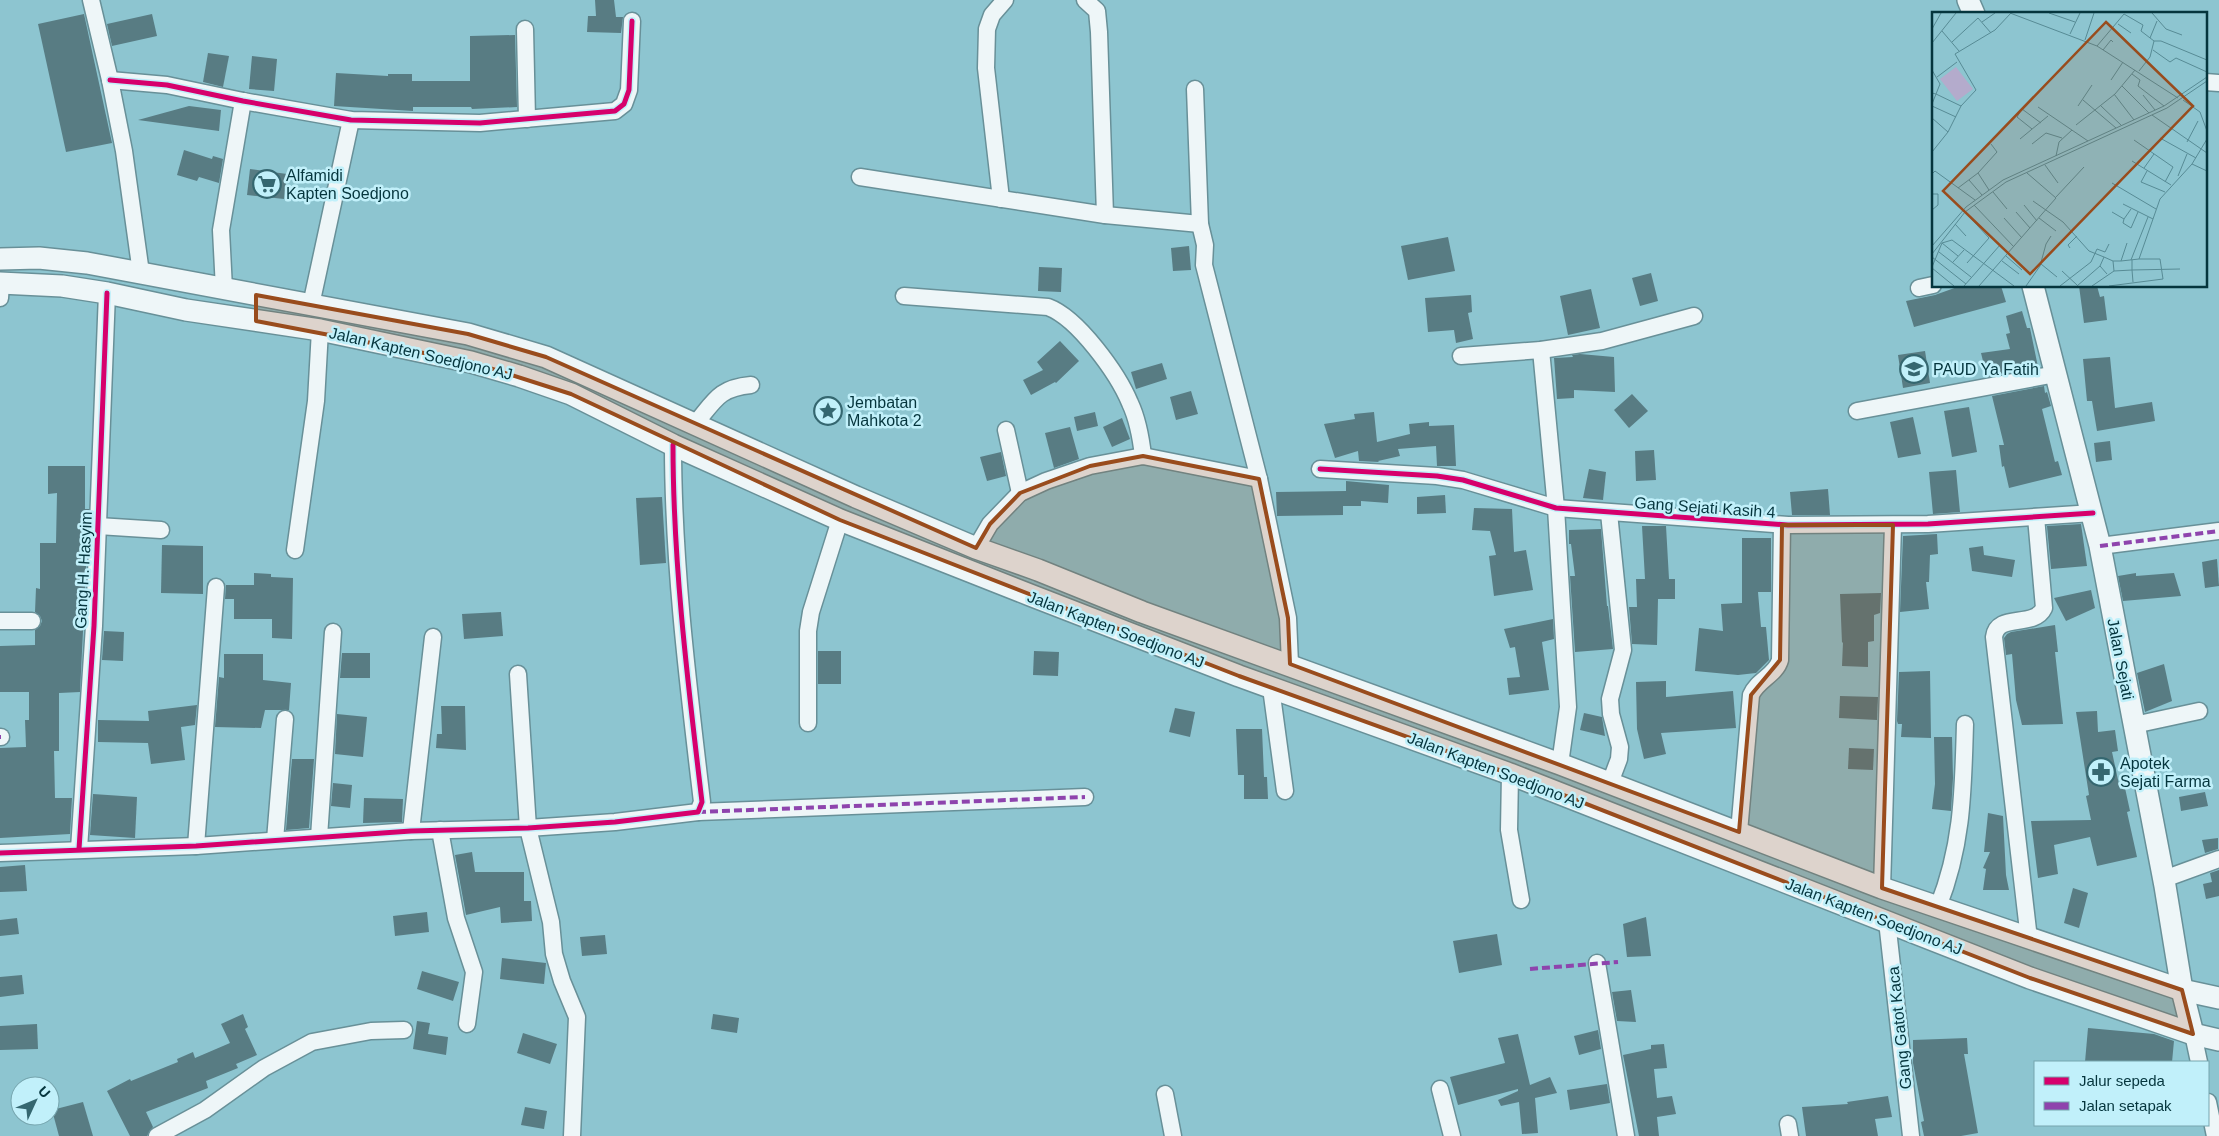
<svg xmlns="http://www.w3.org/2000/svg" width="2219" height="1136" viewBox="0 0 2219 1136" font-family="Arial,sans-serif">
	<style>
		.building { fill: #587c83 }
		.lines { fill: none; stroke-linecap: round; stroke-linejoin: round }
		.minor-casing { stroke: #689098; stroke-width: 19 }
		.major-casing { stroke: #689098; stroke-width: 24 }
		.minor { stroke: #eef6f8; stroke-width: 16 }
		.major { stroke: #eef6f8; stroke-width: 21 }
		.quiet { stroke: #8e44ad; stroke-width: 4; stroke-dasharray: 8 4; stroke-linecap: butt }
		.cycleway-casing { stroke: #c1f0fa; stroke-width: 8 }
		.cycleway { stroke: #d6006c; stroke-width: 5 }
		.marked { fill: #994c1d; fill-opacity: 0.2; stroke: #994c1d; stroke-width: 4; stroke-linejoin: round }
		.labels { text-anchor: middle; stroke-width: 5; stroke-linejoin: round; paint-order: stroke }
		.poi-label { font-size: 16px; fill: #05353d; stroke: #c1f0fa; text-anchor: start }
		.street-label { font-size: 16px; fill: #05353d; stroke: #c1f0fa }
		.inset-road { fill: none; stroke: #578b95; stroke-width: 1 }
		.view { fill: #994c1d; fill-opacity: 0.15; stroke: #994c1d; stroke-width: 2.5 }
		.inset-edge { fill: none; stroke: #05353d; stroke-width: 2.5 }
	</style>
	<rect width="100%" height="100%" fill="#8dc5d0"/>
	<!-- building -->
	<g class="building">
		<path d="M595,0H614L616,17H623L621,33L587,32L588,16H596Z"/>
		<path d="M84,14L112,143L66,152L38,24Z"/>
		<path d="M152,14L157,36L112,46L107,24Z"/>
		<path d="M515,35L517,107L472,109L471,107H413V111L334,106L336,73L388,76V74H412V81H470V36Z"/>
		<path d="M208,53L229,56L223,87L203,82Z"/>
		<path d="M252,56L277,59L274,91L249,89Z"/>
		<path d="M189,106L221,110L219,131L138,120Z"/>
		<path d="M184,150L212,159L213,156L223,159L219,183L199,177L197,181L177,175Z"/>
		<path d="M250,169L287,174L284,199L247,195Z"/>
		<path d="M1448,237L1455,271L1408,280L1401,246Z"/>
		<path d="M1189,246L1191,270L1173,271L1171,248Z"/>
		<path d="M1039,267L1062,268L1061,292L1038,291Z"/>
		<path d="M1651,273L1658,301L1640,306L1632,278Z"/>
		<path d="M1960,286H2001L2006,302L1914,327L1906,301L1935,295Z"/>
		<path d="M2079,286H2097L2100,297L2104,296L2107,320L2084,323Z"/>
		<path d="M1591,289L1600,328L1568,335L1560,296Z"/>
		<path d="M1471,295L1472,312L1468,313L1473,339L1456,343L1454,330L1428,332L1425,298Z"/>
		<path d="M2022,311L2027,328H2030L2038,367L1987,377L1981,353L2010,349L2006,334L2010,333L2006,316Z"/>
		<path d="M1060,341L1079,361L1056,383L1055,382L1031,395L1023,380L1043,370L1037,362Z"/>
		<path d="M1925,351L1930,383L1903,388L1898,355Z"/>
		<path d="M1580,354L1614,357L1615,392L1574,390V398L1557,399L1554,358L1573,357L1572,355Z"/>
		<path d="M2110,357L2115,408L2152,402L2155,421L2097,431L2092,401H2087L2083,359Z"/>
		<path d="M1162,363L1167,379L1136,389L1131,372Z"/>
		<path d="M2044,386L2045,393L2047,392L2051,406L2042,409L2055,462L2058,461L2062,475L2009,488L2004,466L2002,467L1999,445H2004L1992,396Z"/>
		<path d="M1191,391L1198,414L1176,420L1170,397Z"/>
		<path d="M1632,394L1648,411L1629,428L1614,410Z"/>
		<path d="M1969,407L1977,452L1952,457L1944,411Z"/>
		<path d="M1095,412L1098,426L1077,431L1074,417Z"/>
		<path d="M1374,412L1377,442L1410,434L1409,424L1429,422V426L1454,425L1456,466H1437L1436,446L1398,449L1400,456L1378,461L1379,462L1359,461L1358,451L1335,458L1324,424L1355,419L1354,414Z"/>
		<path d="M1913,417L1921,454L1898,458L1890,422Z"/>
		<path d="M1122,418L1130,439L1112,447L1103,427Z"/>
		<path d="M1070,427L1079,459L1054,468L1045,433Z"/>
		<path d="M2110,441L2112,460L2096,462L2094,443Z"/>
		<path d="M1654,450L1656,480L1636,481L1635,451Z"/>
		<path d="M1001,452L1006,476L987,481L980,457Z"/>
		<path d="M48,466H85V509H89L80,692L59,693V751H54L55,798H72L70,834L0,838V748L26,747L25,720H29V692H0V646L35,645V630L40,626L42,621L40,616L35,612L36,588L40,589V543H56L57,493L48,494Z"/>
		<path d="M1589,469L1606,472L1603,500L1583,498Z"/>
		<path d="M1956,470L1960,512L1933,514L1929,472Z"/>
		<path d="M1346,481L1389,485L1388,503L1361,501V506H1343V515L1277,516L1276,492L1346,491Z"/>
		<path d="M1828,489L1830,515H1792L1790,492Z"/>
		<path d="M1445,495L1446,513L1417,514V497Z"/>
		<path d="M662,497L666,563L640,565L636,498Z"/>
		<path d="M1474,508L1512,509L1514,552L1526,550L1533,590L1494,596L1489,556L1496,555L1490,531L1472,530Z"/>
		<path d="M2081,524L2087,566L2051,569L2047,526Z"/>
		<path d="M1642,526H1666L1669,579H1675V599H1658L1657,645L1632,644L1629,607H1637L1636,579H1645Z"/>
		<path d="M1601,529L1607,606H1608L1613,649L1575,652L1570,576H1575L1571,544H1569V530Z"/>
		<path d="M1937,534L1938,554L1930,555L1929,582H1926L1929,609L1900,612L1903,536Z"/>
		<path d="M1742,538H1771V592H1758L1761,627H1766L1769,660L1756,673L1738,675L1695,671L1699,628L1723,631L1721,604L1742,603Z"/>
		<path d="M162,545L203,546V594L161,593Z"/>
		<path d="M1983,546L1984,555L2015,560L2012,577L1972,571L1969,548Z"/>
		<path d="M2217,559L2219,586L2205,588L2202,562Z"/>
		<path d="M254,573L271,574V577L293,578L292,639L272,638V619H234V599H225L226,585H254Z"/>
		<path d="M2136,573V576L2174,573L2181,596L2123,601L2118,576Z"/>
		<path d="M2091,590L2095,608L2066,621L2054,598Z"/>
		<path d="M1881,593L1880,613L1874,615V641L1868,642V667L1842,666L1843,642L1842,643L1840,594Z"/>
		<path d="M501,612L503,636L464,639L462,614Z"/>
		<path d="M1553,619L1554,639L1542,642L1549,690L1509,695L1507,678L1520,677L1515,647L1510,648L1504,629Z"/>
		<path d="M2055,625L2058,652H2055L2063,724L2022,725L2016,700L2012,654L2006,655L2004,638L2007,634L2011,632Z"/>
		<path d="M104,631L124,632L123,661L102,660Z"/>
		<rect x="818" y="651" width="23" height="33"/>
		<path d="M1034,651L1059,652L1058,676L1033,675Z"/>
		<path d="M342,653H370V678H340Z"/>
		<path d="M224,654H263V680L291,683L289,710H265L261,728L215,727L219,677L224,678Z"/>
		<path d="M2164,664L2172,701L2145,712L2137,673Z"/>
		<path d="M1930,671L1931,738L1901,737L1902,724H1898L1897,721L1899,672Z"/>
		<path d="M1666,681V697L1733,691L1736,728L1661,733L1666,754L1644,759L1637,729L1636,682Z"/>
		<path d="M1840,696L1878,697L1877,720L1839,718Z"/>
		<path d="M197,705L195,725L181,727L185,760L151,764L148,743L98,742V720L149,721L148,711Z"/>
		<path d="M441,706H465L466,750L436,748L437,734H442Z"/>
		<path d="M1175,708L1195,712L1190,737L1169,732Z"/>
		<path d="M2097,711L2098,732L2115,730L2118,751L2112,752L2120,789L2125,788L2130,811L2127,812L2137,857L2097,866L2090,837L2054,845L2058,874L2038,878L2031,821L2091,820L2086,796L2089,795L2076,712Z"/>
		<path d="M1584,713L1602,717L1605,736L1580,730Z"/>
		<path d="M337,714L367,717L363,757L335,754Z"/>
		<path d="M1236,729H1262L1264,777H1267L1268,799H1244V775H1238Z"/>
		<path d="M1934,737H1952L1953,778L1951,811L1932,809L1935,784Z"/>
		<path d="M1849,748L1874,749L1873,770L1848,769Z"/>
		<path d="M292,759H314L309,828L286,830Z"/>
		<path d="M333,783L352,785L350,808L331,806Z"/>
		<path d="M2205,792L2208,806L2181,811L2179,797Z"/>
		<path d="M93,794L137,797L135,838L90,835Z"/>
		<path d="M364,798L403,799L402,822L363,823Z"/>
		<path d="M1988,813L2003,816L2006,875L2009,890H1983L1986,869L1983,868L1990,852H1984Z"/>
		<path d="M2218,838V849L2205,853L2202,840Z"/>
		<path d="M472,852L475,872H524V901H531L532,921L501,923L500,907L466,915L455,855Z"/>
		<path d="M25,865L27,891L0,892V867Z"/>
		<path d="M2219,870V896L2206,899L2203,884L2212,882L2210,873Z"/>
		<path d="M2073,888L2088,893L2079,928L2064,923Z"/>
		<path d="M427,912L429,932L395,936L393,916Z"/>
		<path d="M1646,917L1651,956L1627,957L1623,924Z"/>
		<path d="M17,918L19,934L0,936V920Z"/>
		<path d="M1497,934L1502,965L1459,973L1453,941Z"/>
		<path d="M605,935L607,954L582,956L580,937Z"/>
		<path d="M502,958L546,963L544,984L500,979Z"/>
		<path d="M422,971L459,982L453,1001L417,989Z"/>
		<path d="M22,975L24,994L0,997V977Z"/>
		<path d="M1631,990L1636,1022L1617,1021L1612,992Z"/>
		<path d="M243,1014L248,1027L245,1029L257,1055L236,1064L238,1068L206,1081L208,1088L146,1112L153,1127L147,1136H130L107,1091L130,1079L131,1081L178,1062L177,1059L193,1052L195,1058L230,1043L221,1024Z"/>
		<path d="M713,1014L739,1018L737,1033L711,1029Z"/>
		<path d="M417,1021L430,1023L428,1034L448,1037L446,1055L413,1049Z"/>
		<path d="M37,1024L38,1049L0,1050V1026Z"/>
		<path d="M2088,1028L2154,1034L2174,1041L2172,1062H2085Z"/>
		<path d="M1598,1030L1601,1049L1579,1055L1574,1036Z"/>
		<path d="M523,1033L557,1044L550,1064L517,1053Z"/>
		<path d="M1518,1034L1530,1085L1550,1077L1557,1093L1535,1098L1538,1133L1522,1134L1519,1102L1501,1106L1498,1100L1518,1091V1089L1458,1105L1450,1077L1505,1063L1498,1038Z"/>
		<path d="M1967,1038L1968,1054H1964L1978,1133L1961,1136H1924L1921,1122L1924,1121L1913,1063V1040Z"/>
		<path d="M1664,1044L1667,1068L1654,1069L1657,1098L1672,1096L1676,1114L1657,1117L1659,1136H1639L1623,1055L1651,1049V1045Z"/>
		<path d="M1607,1084L1610,1103L1570,1110L1567,1090Z"/>
		<path d="M1888,1096L1892,1117L1875,1119L1878,1136H1806L1802,1107L1848,1104L1847,1102Z"/>
		<path d="M83,1102L93,1136H59L52,1110Z"/>
		<path d="M525,1107L547,1111L544,1129L521,1125Z"/>
	</g>
	<g class="lines">
		<defs>
			<g id="minor">
				<path d="M91,0L110,80L124,151L141,273"/>
				<path d="M1085,0L1097,11L1099,32L1105,215"/>
				<path d="M525,29L527,119"/>
				<path d="M110,80L167,85L243,101L351,120L480,123L615,111L624,104L629,90L632,21"/>
				<path d="M2205,82L2219,83"/>
				<path d="M1195,89L1200,224L1205,245L1204,265L1259,479L1288,618L1290,664"/>
				<path d="M860,177L1105,215L1200,224"/>
				<path d="M1001,199L986,68L987,29L992,15L1005,0"/>
				<path d="M1919,288L1933,285"/>
				<path d="M224,289L221,230L243,101"/>
				<path d="M904,296L1048,307C1078,318 1118,374 1130,403C1138,420 1141,438 1143,456"/>
				<path d="M0,298L1,283"/>
				<path d="M311,305L351,120"/>
				<path d="M1541,350L1556,508L1568,707L1560,764"/>
				<path d="M1461,356L1541,350L1602,341L1694,316"/>
				<path d="M1857,411L2056,374"/>
				<path d="M696,423C715,400 719,388 751,385"/>
				<path d="M1006,430L1020,493"/>
				<path d="M1320,469L1437,476L1463,480L1556,508L1788,525L1928,524L2093,513"/>
				<path d="M1609,513L1623,650L1610,699L1611,714L1620,747L1619,759L1610,783"/>
				<path d="M98,526L161,530"/>
				<path d="M2100,546L2219,531"/>
				<path d="M976,548L990,524L1020,493L1046,481L1090,466L1143,456L1259,479"/>
				<path d="M295,550L316,401L320,330"/>
				<path d="M0,621H32"/>
				<path d="M518,674L528,828L551,922L554,954L562,981L577,1017L572,1136"/>
				<path d="M1271,688L1285,791"/>
				<path d="M808,723V631L811,612L840,520"/>
				<path d="M2134,725L2199,711"/>
				<path d="M0,737H1"/>
				<path d="M1510,774L1509,830L1521,900"/>
				<path d="M698,812L1085,797"/>
				<path d="M440,830L456,918L474,972L467,1024"/>
				<path d="M411,831L433,637"/>
				<path d="M1739,832L1751,695C1757,680 1776,675 1780,660L1782,525"/>
				<path d="M319,837L333,632"/>
				<path d="M275,840L285,719"/>
				<path d="M196,846L216,587"/>
				<path d="M79,849L94,626L107,293"/>
				<path d="M0,853L196,846L411,831L528,828L615,822L698,812L702,802C688,684 673,564 673,445"/>
				<path d="M2164,879L2219,859"/>
				<path d="M1882,888L1893,525"/>
				<path d="M1938,907C1963,844 1963,790 1965,724"/>
				<path d="M1887,921L1911,1136"/>
				<path d="M2029,939L1994,637C1997,612 2034,629 2044,608L2036,517"/>
				<path d="M1597,963L1626,1136"/>
				<path d="M2193,1034L2199,1062"/>
				<path d="M1440,1089L1452,1136"/>
				<path d="M1165,1094L1173,1136"/>
				<path d="M2208,1102L2215,1136"/>
				<path d="M1788,1124L1790,1136"/>
				<path d="M157,1136L205,1110L264,1068L312,1042L371,1031L404,1030"/>
			</g>
			<g id="major">
				<path d="M1968,0L1974,14"/>
				<path d="M0,259L39,258L87,263L468,334L546,357L856,497L976,548L1038,570L1142,612L1560,764L1882,888L2182,990L2219,998"/>
				<path d="M0,283L62,286L107,293L186,310L320,330L471,362L519,376L571,394L673,445L840,520L1030,595L1239,676L1510,774L2030,978L2193,1034L2219,1040"/>
				<path d="M2033,286L2100,546L2165,886L2182,990L2193,1034"/>
			</g>
		</defs>
		<!-- minor casing -->
		<use href="#minor" class="minor-casing"/>
		<!-- major casing -->
		<use href="#major" class="major-casing"/>
		<!-- minor -->
		<use href="#minor" class="minor"/>
		<!-- major -->
		<use href="#major" class="major"/>
		<!-- quiet -->
		<g class="quiet">
			<path d="M2100,546L2219,531"/>
			<path d="M0,737H1"/>
			<path d="M698,812L1085,797"/>
			<path d="M1530,969L1618,962"/>
		</g>
		<defs>
			<g id="cycleway">
				<path d="M110,80L167,85L243,101L351,120L480,123L615,111L624,104L629,90L632,21"/>
				<path d="M1320,469L1437,476L1463,480L1556,508L1788,525L1928,524L2093,513"/>
				<path d="M79,849L94,626L107,293"/>
				<path d="M0,853L196,846L411,831L528,828L615,822L698,812L702,802C688,684 673,564 673,445"/>
			</g>
		</defs>
		<!-- cycleway casing -->
		<use href="#cycleway" class="cycleway-casing"/>
		<!-- cycleway -->
		<use href="#cycleway" class="cycleway"/>
	</g>
	<!-- marked area -->
	<path class="marked" d="M256,295L468,334L546,357L976,548L990,524L1020,493L1090,466L1143,456L1259,479L1288,618L1290,664L1739,832L1751,695L1780,660L1782,525H1893L1882,888L2182,990L2193,1034L2030,978L1510,774L1239,676L840,520L571,394L471,362L256,321Z"/>
	<!-- icons -->
	<defs>
		<symbol id="supermarket-ring" viewBox="-11 -11 22 22"><circle r="9.5" fill="#c1f0fa" stroke="#356770" stroke-width="1.5"/><path d="M-6-5.5h2.5l.6 2H6L4.5 2H-2.5L-4.4-4H-6ZM-1.5 3.2a1.3 1.3 0 1 0 .1 0ZM3 3.2a1.3 1.3 0 1 0 .1 0Z" fill="#356770"/></symbol>
		<symbol id="school-ring" viewBox="-11 -11 22 22"><circle r="9.5" fill="#c1f0fa" stroke="#356770" stroke-width="1.5"/><path d="M0-5L7-2L0 1L-7-2ZM-4 1L0 2.5L4 1V4Q0 6-4 4Z" fill="#356770"/></symbol>
		<symbol id="sight-ring" viewBox="-11 -11 22 22"><circle r="9.5" fill="#c1f0fa" stroke="#356770" stroke-width="1.5"/><path d="M0-6L1.8-2.2L6-1.7L2.9 1.2L3.7 5.4L0 3.3L-3.7 5.4L-2.9 1.2L-6-1.7L-1.8-2.2Z" fill="#356770"/></symbol>
		<symbol id="pharmacy-ring" viewBox="-11 -11 22 22"><circle r="9.5" fill="#c1f0fa" stroke="#356770" stroke-width="1.5"/><path d="M-2-6h4v4h4v4h-4v4h-4v-4h-4v-4h4Z" fill="#356770"/></symbol>
	</defs>
	<g fill-rule="evenodd">
		<use href="#supermarket-ring" x="251" y="168" width="32" height="32"/>
		<use href="#school-ring" x="1898" y="353" width="32" height="32"/>
		<use href="#sight-ring" x="812" y="395" width="32" height="32"/>
		<use href="#pharmacy-ring" x="2085" y="756" width="32" height="32"/>
	</g>
	<g class="labels">
		<!-- poi labels -->
		<g class="poi-label">
			<text x="286" y="181">Alfamidi<tspan x="286" dy="18">Kapten Soedjono</tspan></text>
			<text x="1933" y="375">PAUD Ya Fatih</text>
			<text x="847" y="408">Jembatan<tspan x="847" dy="18">Mahkota 2</tspan></text>
			<text x="2120" y="769">Apotek<tspan x="2120" dy="18">Sejati Farma</tspan></text>
		</g>
		<!-- street labels -->
		<g class="street-label">
			<text transform="translate(421 353) rotate(13)" y="6">Jalan Kapten Soedjono AJ</text>
			<text transform="translate(1705 507) rotate(4)" y="6">Gang Sejati Kasih 4</text>
			<text transform="translate(83 570) rotate(-87)" y="6">Gang H. Hasyim</text>
			<text transform="translate(1116 629) rotate(21)" y="6">Jalan Kapten Soedjono AJ</text>
			<text transform="translate(2121 659) rotate(79)" y="6">Jalan Sejati</text>
			<text transform="translate(1496 770) rotate(21)" y="6">Jalan Kapten Soedjono AJ</text>
			<text transform="translate(1874 916) rotate(21)" y="6">Jalan Kapten Soedjono AJ</text>
			<text transform="translate(1899 1028) rotate(-96)" y="6">Gang Gatot Kaca</text>
		</g>
	</g>
	<!-- overview -->
	<g transform="translate(1932 12)">
		<rect width="275" height="275" fill="#8dc5d0"/>
		<path d="M24,55L41,77L25,89L8,67Z" fill="#b4abcc"/>
		<path class="inset-road" d="M78,1L165,34L246,86M117,1L143,10M220,1L234,17L250,23M192,2L211,13L209,19L222,29M50,10L63,1M186,12L199,21M0,17L9,1M10,19L27,39M138,22L148,1M218,26L225,9M153,28L162,1M222,29H229L275,48M20,30L46,6L59,21M0,31L24,1M165,34L192,2M171,38L179,28L181,30M221,38L238,50L244,46L275,60M0,58L8,72L4,82L0,81M207,59L218,45L222,29M200,62L208,68L206,74L232,94M5,65L25,50M179,68L191,50M190,74L217,101M182,82L202,108M211,83L223,98M151,88L184,116M251,88L268,100L275,119M0,92L4,82L29,94M0,94L24,105M146,94L160,73M169,94L189,113M106,95L156,129M220,103L275,141M0,106L16,120M144,113L183,82L203,58M100,117L85,105L90,97L109,111M228,126L264,146M88,127L116,104M202,128L241,155L233,170M255,130L266,109M100,132L114,121L130,126M0,140L16,120L29,94L44,78L23,42L63,18L79,1M124,144L127,130L140,118M200,149L239,173M260,152L275,159M113,153L126,171M212,156L222,142M215,159L209,170L233,180M46,161L57,178M0,162L3,159L43,188M246,164L255,142M37,168L50,183M180,171L224,197M26,176L46,161L65,140L59,132M61,180L75,197M0,182H6V193L0,198M124,185L152,155M101,189L131,210L157,239L172,245M191,192L221,207M42,193L82,235M92,193L105,209M33,200L57,226L35,251M84,200L98,216M180,200L192,207L199,197M72,206L90,226M107,206L124,219M192,207L191,211L199,216L206,200M23,212L34,224M10,231L26,244M195,231L189,249L207,247M0,234L34,195L71,168L232,94L275,65M138,236L136,233L145,224M7,240L39,265M0,242L33,200L74,170L235,96L275,69M74,244L90,258M0,245L34,272M199,248L216,205M200,248V258L248,257M70,249L87,262M21,250L32,238M109,252L125,265M0,255L10,231L20,228L82,274M0,256L22,274M130,259L145,273M182,259L181,249H189M175,262L168,254L172,245L181,249M32,274L68,233M47,274L124,186L95,161M94,274L108,254L114,232L119,224M128,274L159,250L165,237L173,240L177,232M145,274L168,254M160,274L182,259L200,258L201,270M177,274L231,267L228,247H207L228,187L260,152L275,127"/>
		<path class="view" d="M174,10L261,94L98,262L11,179Z"/>
		<rect width="275" height="275" class="inset-edge"/>
	</g>
	<!-- legend -->
	<rect x="2034" y="1061" width="175" height="65" fill="#c1f0fa" stroke="#76a5ae"/>
	<rect x="2044" y="1077" width="25" height="8" fill="#d6006c" stroke="#76a5ae"/>
	<text x="2079" y="1086" font-size="15" fill="#05353d">Jalur sepeda</text>
	<rect x="2044" y="1102" width="25" height="8" fill="#8e44ad" stroke="#76a5ae"/>
	<text x="2079" y="1111" font-size="15" fill="#05353d">Jalan setapak</text>
	<!-- north arrow -->
	<g transform="translate(35 1101) rotate(46)"><circle r="24" fill="#c1f0fa" stroke="#76a5ae"/>
	<path d="M0-4L9 19L0 12L-9 19Z" fill="#356770"/>
	<text y="-8" font-size="14" font-weight="bold" text-anchor="middle" fill="#05353d">U</text>
	</g>
</svg>
